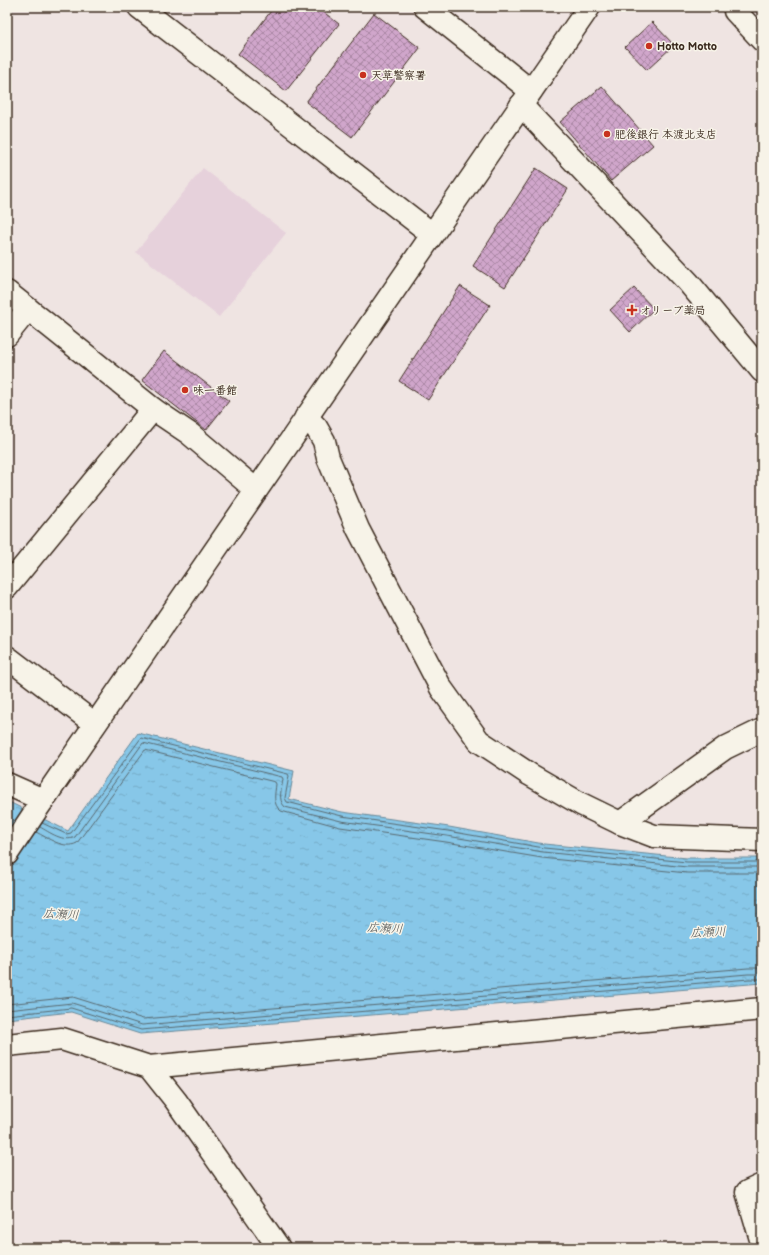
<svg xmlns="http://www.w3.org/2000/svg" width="769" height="1255" viewBox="0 0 769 1255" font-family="'Balsamiq Sans','Klee One',sans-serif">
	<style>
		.built { fill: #e6d1db }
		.water { fill: url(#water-ripples); stroke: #698897 }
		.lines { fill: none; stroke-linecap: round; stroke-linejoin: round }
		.shore { stroke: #59696f; stroke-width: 1 }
		.building { fill: url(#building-cross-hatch); stroke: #3b2a1e }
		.minor-casing { stroke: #3b2a1e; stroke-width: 25 }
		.minor { stroke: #f7f3e8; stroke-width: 22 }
		.poi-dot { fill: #c8321e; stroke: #f7f3e8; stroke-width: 1.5 }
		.labels { text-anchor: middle; stroke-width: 3; stroke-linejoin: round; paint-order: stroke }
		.poi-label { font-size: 11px; font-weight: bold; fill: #3b2a1e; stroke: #f7f3e8; text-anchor: start }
		.water-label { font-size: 12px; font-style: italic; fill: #4e5150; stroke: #f7f3e8 }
	</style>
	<defs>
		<pattern id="water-ripples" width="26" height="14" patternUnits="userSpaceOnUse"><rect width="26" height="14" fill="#87c7e8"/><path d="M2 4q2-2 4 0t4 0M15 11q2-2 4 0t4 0" fill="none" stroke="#75abc7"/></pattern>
		<pattern id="building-cross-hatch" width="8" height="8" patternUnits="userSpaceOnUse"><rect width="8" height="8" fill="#d0a6cb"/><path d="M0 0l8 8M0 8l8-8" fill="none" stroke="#aa87a4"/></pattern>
	</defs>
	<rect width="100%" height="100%" fill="#efe4e2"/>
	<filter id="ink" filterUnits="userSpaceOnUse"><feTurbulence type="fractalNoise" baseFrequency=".025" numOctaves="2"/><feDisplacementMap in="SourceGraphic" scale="8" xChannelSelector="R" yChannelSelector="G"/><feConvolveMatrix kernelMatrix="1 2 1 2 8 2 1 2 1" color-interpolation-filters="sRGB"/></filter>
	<g filter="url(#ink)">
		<!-- built -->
		<path class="built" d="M203,168L286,233L219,317L136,252Z"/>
		<!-- water -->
		<path class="water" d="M138,733L294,771L289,799L342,812L449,827L544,844L687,858H762V983L140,1034L71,1012L7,1019V801L68,831Z"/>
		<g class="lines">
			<!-- shore -->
			<g class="shore">
				<path d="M42,823L66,834L71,833L141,738L288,774L289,776L285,798L287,802L342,816L448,831L544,848L687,862H762"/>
				<path d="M40,827C49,832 64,843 75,837L143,743L282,777L283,779C282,789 277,799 285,807L341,821L447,836L543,852L687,867H762"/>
				<path d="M36,832C48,838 64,850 77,843L145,750L275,782L276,784C275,794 272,804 281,811L340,827L446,842L542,858L687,873H762"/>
				<path d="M7,1004L73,997L143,1019L748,968H762"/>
				<path d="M7,1010L72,1003L142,1025L748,974H762"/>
				<path d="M7,1015L71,1008L141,1030L749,979H762"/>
			</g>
		</g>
		<!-- building -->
		<g class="building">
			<path d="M274,7H317L339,24L286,91L238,54Z"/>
			<path d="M374,13L420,48L352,137L306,102Z"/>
			<path d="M652,22L674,45L647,70L625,47Z"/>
			<path d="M602,86L653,145L611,181L560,122Z"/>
			<path d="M536,168L568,189L505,287L473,266Z"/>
			<path d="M460,286L490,305L428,400L399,381Z"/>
			<path d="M634,288L654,309L630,332L610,310Z"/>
			<path d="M164,351L229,401L206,430L142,380Z"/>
		</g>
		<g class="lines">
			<defs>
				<g id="minor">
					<path d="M139,7L432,234"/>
					<path d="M425,7L531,91"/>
					<path d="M739,7L735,11L762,40"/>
					<path d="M521,105L688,282L762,371"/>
					<path d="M7,292L153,409L190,434L256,490"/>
					<path d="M7,335L28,309"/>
					<path d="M306,417L316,427L324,441L328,458L358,529L441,688L479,741L529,774L581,804L620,823L654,836L762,840"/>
					<path d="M7,587L153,409"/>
					<path d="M7,657L95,724"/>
					<path d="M7,784L43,800"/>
					<path d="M620,823L725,748L762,730"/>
					<path d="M7,854L37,809L589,7"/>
					<path d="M7,1045L62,1039L149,1067L176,1101L279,1248"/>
					<path d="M149,1067L762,1009"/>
					<path d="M762,1185L747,1192L762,1243"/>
				</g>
			</defs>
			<!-- minor casing -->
			<use href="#minor" class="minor-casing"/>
			<!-- minor -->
			<use href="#minor" class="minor"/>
		</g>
	</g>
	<!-- markers -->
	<g class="poi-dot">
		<circle cx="649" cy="46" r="4"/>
		<circle cx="363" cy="75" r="4"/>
		<circle cx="607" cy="134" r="4"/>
		<path d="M630 304h4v4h4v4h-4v4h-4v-4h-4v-4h4z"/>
		<circle cx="185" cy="390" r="4"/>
	</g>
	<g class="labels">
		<!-- poi labels -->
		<g class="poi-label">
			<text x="657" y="50">Hotto Motto</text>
			<text x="371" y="79">天草警察署</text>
			<text x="615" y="138">肥後銀行 本渡北支店</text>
			<text x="640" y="314">オリーブ薬局</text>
			<text x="193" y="394">味一番館</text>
		</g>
		<!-- water labels -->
		<g class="water-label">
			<text transform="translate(61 914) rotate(3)" y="4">広瀬川</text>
			<text transform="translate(385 928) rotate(3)" y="4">広瀬川</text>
			<text transform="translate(708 932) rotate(-3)" y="4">広瀬川</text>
		</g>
	</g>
	<!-- margin -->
	<rect width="769" height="1255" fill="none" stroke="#f7f3e8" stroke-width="24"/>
	<rect x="12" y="12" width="745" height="1231" fill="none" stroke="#3b2a1e" stroke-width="1.5" filter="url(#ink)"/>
</svg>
